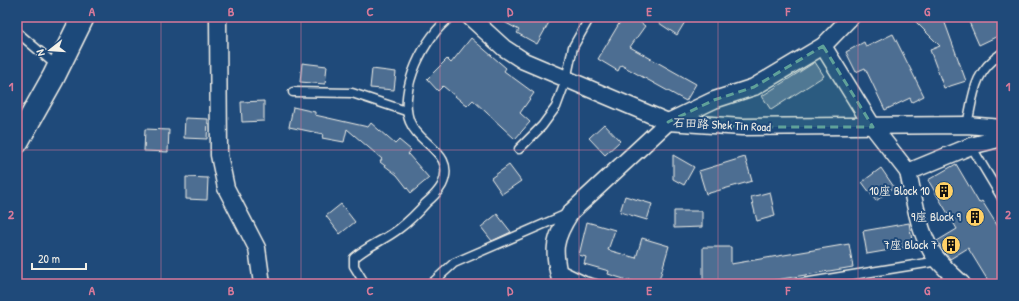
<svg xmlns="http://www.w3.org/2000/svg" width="1019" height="301" viewBox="0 0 1019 301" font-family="'Patrick Hand','LXGW WenKai TC',sans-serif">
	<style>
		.building { fill: #4d6e92; stroke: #f4f1e8 }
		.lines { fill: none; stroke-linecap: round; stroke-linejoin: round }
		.lane-casing { stroke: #f4f1e8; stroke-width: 11 }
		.street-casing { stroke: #f4f1e8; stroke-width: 19 }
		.secondary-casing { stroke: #f4f1e8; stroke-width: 25 }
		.lane { stroke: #1f4a7a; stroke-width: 8 }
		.street { stroke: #1f4a7a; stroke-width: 16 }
		.secondary { stroke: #1f4a7a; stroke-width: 22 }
		.marked { fill: #5fa199; fill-opacity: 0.2; stroke: #5fa199; stroke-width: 3; stroke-dasharray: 8 5; stroke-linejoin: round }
		.grid { fill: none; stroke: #d87a9a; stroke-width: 1; stroke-opacity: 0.55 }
		.labels { text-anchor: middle; stroke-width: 4; stroke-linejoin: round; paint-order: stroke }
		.street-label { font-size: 12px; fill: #f4f1e8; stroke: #1f4a7a }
		.poi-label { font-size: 12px; fill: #f4f1e8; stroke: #1f4a7a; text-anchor: end }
		.neatline { fill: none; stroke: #d87a9a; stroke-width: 1.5 }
		.grid-label { font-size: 13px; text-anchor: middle; font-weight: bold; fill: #d87a9a }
	</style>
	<rect width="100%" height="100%" fill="#1f4a7a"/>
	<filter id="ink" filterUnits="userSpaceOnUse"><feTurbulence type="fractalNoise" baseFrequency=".025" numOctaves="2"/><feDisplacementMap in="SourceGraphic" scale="8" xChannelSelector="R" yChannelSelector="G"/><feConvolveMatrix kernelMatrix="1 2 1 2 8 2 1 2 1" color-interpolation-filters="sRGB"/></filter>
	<g filter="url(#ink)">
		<!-- building -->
		<g class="building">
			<path d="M495,17H552L537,44L517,33L519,30Z"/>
			<path d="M623,17H633L645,26L630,47L696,84L686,101L621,65L618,71L598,59Z"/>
			<path d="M650,17H688L677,35Z"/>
			<path d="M911,17H940L945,23L966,81L944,88L930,50L940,46Z"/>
			<path d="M980,17H1002V34L979,45L969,22Z"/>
			<path d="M893,34L924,96L912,102L910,98L885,110L865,68L856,72L846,52L864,42L866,47Z"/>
			<path d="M471,38L506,68L504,71L534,93L520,113L530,122L515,139L473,100L467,106L443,86L438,91L427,79L447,59L451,63Z"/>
			<path d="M815,62L824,76L771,110L762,96Z"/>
			<path d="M302,63L327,66L325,84L300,82Z"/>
			<path d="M372,69L396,72L394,90L370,88Z"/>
			<path d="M264,101V121L242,122L241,102Z"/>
			<path d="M293,107L315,112V115L368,127L371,123L395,144L399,140L411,150L408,154L429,178L411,193L397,175L380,162L382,159L347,129L344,142L322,138L323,134L289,127Z"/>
			<path d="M185,118L208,119L207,139L184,138Z"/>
			<path d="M604,124L620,141L605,155L589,138Z"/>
			<path d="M145,129L169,130L168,152L144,151Z"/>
			<path d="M673,155L694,167L684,185L673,179Z"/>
			<path d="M745,157L752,181L706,194L699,171Z"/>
			<path d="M956,164L979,203L982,201L1002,233V284H990L968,248L950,259L937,241L957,229L928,180Z"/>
			<path d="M509,165L521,181L502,194L491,178Z"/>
			<path d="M881,168L894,187L876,201L862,182Z"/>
			<path d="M186,177L208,178L207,200L186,199Z"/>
			<path d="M770,192L775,216L757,221L751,197Z"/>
			<path d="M625,196L652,204L647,220L620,212Z"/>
			<path d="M341,204L355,222L340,234L326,216Z"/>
			<path d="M674,211H702V227L674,228Z"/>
			<path d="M497,214L511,232L492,241L481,227Z"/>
			<path d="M587,222L615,230L608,250L636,258L642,238L669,246L658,284H645L627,280L608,274L609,271L584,264L586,257L579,255Z"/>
			<path d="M909,223L913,246L867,254L863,231Z"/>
			<path d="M849,244L853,267L752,284H703V247H731V264Z"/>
		</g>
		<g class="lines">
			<defs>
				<g id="lane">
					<path d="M17,32L58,67"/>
					<path d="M293,92L352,93L406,111"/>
					<path d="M967,125C974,93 973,73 1002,53"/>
					<path d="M971,146L1002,198"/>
					<path d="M519,149L542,126L556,107L566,80L573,47L590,17"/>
					<path d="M558,268L585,281L596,284"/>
					<path d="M365,284L354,266V258C367,246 385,240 400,228C409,221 418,212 426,203C432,198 438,192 442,185C457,153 419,145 410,122C397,91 425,35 451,17"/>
					<path d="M431,284L454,263L567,214"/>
					<path d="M797,284L939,261"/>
				</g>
				<g id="street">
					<path d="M218,17L219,155L226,188L257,248L262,284"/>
					<path d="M470,17L504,48L524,61L668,122L742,127L967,125L1002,128"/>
					<path d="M823,46L873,127L908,172L971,146L1002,138"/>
					<path d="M908,172C914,198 918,229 932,252C940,265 952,274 962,284"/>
					<path d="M561,284C553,251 552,241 571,212L668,122L714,100L754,87L823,46L851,17"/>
				</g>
				<path id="secondary" d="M17,142L53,78L83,17"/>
			</defs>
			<!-- lane casing -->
			<use href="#lane" class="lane-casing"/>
			<!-- street casing -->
			<use href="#street" class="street-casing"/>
			<!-- secondary casing -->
			<use href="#secondary" class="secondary-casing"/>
			<!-- lane -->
			<use href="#lane" class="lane"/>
			<!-- street -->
			<use href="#street" class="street"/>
			<!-- secondary -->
			<use href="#secondary" class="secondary"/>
		</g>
	</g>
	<!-- marked area -->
	<path class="marked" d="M823,46L873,127H742L668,122L714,100L754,87Z"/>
	<!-- grid -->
	<path class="grid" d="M161,17V284M301,17V284M440,17V284M579,17V284M718,17V284M858,17V284M17,150H1002"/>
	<!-- icons -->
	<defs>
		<symbol id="building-disc" viewBox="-11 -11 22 22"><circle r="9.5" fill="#ffd166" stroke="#1f4a7a"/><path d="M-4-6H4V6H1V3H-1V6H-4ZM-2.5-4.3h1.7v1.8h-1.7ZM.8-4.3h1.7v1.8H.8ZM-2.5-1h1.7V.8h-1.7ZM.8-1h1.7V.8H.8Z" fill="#111"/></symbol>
	</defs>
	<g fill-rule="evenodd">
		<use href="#building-disc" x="933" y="180" width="22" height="22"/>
		<use href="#building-disc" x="964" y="206" width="22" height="22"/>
		<use href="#building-disc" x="940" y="234" width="22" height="22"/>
	</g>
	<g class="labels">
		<!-- street labels -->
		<g class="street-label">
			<text transform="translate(722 125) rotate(3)" y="4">石田路 Shek Tin Road</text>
		</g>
		<!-- poi labels -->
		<g class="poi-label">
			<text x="930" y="195">10座 Block 10</text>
			<text x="961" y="221">9座 Block 9</text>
			<text x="937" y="249">7座 Block 7</text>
		</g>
	</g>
	<!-- margin -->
	<rect width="1019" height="301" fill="none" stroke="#1f4a7a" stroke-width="44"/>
	<!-- north arrow -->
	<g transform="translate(50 50) rotate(253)" stroke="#1f4a7a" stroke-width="3" paint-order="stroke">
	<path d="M0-3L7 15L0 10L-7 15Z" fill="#f4f1e8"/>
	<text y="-6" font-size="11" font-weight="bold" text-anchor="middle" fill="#f4f1e8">N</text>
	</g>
	<!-- scale -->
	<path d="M32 263v6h54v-6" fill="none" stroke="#f4f1e8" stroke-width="2"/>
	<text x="38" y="263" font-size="12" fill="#f4f1e8" stroke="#1f4a7a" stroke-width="3" paint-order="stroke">20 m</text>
	<rect x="22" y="22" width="975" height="257" class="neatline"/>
	<g class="grid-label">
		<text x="92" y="16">A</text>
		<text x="231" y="16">B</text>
		<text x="370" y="16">C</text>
		<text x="510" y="16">D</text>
		<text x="649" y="16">E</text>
		<text x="788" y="16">F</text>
		<text x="927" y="16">G</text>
		<text x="11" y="91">1</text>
		<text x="1008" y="91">1</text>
		<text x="11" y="219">2</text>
		<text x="1008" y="219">2</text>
		<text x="92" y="295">A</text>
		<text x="231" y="295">B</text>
		<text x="370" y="295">C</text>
		<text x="510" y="295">D</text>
		<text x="649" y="295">E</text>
		<text x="788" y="295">F</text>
		<text x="927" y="295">G</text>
	</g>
</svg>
